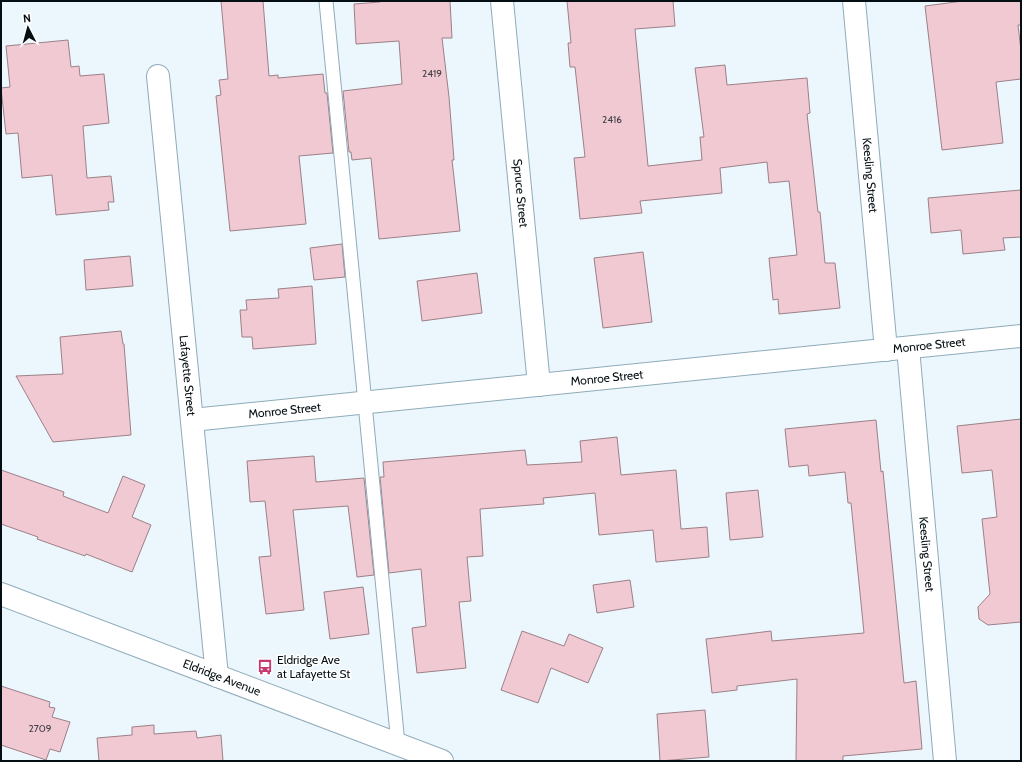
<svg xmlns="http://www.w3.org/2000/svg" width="1022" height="762" viewBox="0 0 1022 762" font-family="Cabin,sans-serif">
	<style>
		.building { fill: #f0c9d3; stroke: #9d8087 }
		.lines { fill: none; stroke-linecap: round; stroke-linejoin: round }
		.service-casing { stroke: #8fabba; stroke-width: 15 }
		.minor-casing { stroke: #8fabba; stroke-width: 24 }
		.secondary-casing { stroke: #8fabba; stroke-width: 24 }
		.service { stroke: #fff; stroke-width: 13 }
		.minor { stroke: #fff; stroke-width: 22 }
		.secondary { stroke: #fff; stroke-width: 22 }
		.labels { text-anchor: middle; stroke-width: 3; stroke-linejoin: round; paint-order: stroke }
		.number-label { font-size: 10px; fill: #403d43 }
		.street-label { font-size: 12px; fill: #050e13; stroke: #fff }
		.poi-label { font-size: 12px; fill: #050e13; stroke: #fff; text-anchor: start }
	</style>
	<rect width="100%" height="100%" fill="#ebf7fd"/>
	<!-- building -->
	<g class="building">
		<path d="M221,1H263L269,76L278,75V78L323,74L325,93H327L333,153L299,156L306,224L230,231L216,96L221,95L219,80L228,79Z"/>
		<path d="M380,1H450L452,38H442L449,97L454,160H452L460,231L379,239L371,158L352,160L351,152H349L343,91L402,84L399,41L356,44L354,4L380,2Z"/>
		<path d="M567,1H673L675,26L635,29L648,166L702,160L700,137H704L695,68L725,65L727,85L807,78L810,113L807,114L818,212H820L825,263H835L840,308L779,314L778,299L773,300L769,258L797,255L789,181L769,183L767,162L720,168L722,193L640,201L642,213L580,219L574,158L585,157L575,67H570L568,43H571Z"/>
		<path d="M963,1H1021V25H1018L1021,51V79L996,82L1003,143L942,150L925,6Z"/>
		<path d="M68,40L71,67L79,66L80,76L104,74L109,123L83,126L87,178L111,176L114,202H108L109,210L56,215L52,175L22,178L18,133L6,134L1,88L10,87L6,46Z"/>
		<path d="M1021,190V237L1003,238L1005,250L963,254L961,230L931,233L928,198Z"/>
		<path d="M342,244L345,277L314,280L310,248Z"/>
		<path d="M643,252L652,322L603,328L594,258Z"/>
		<path d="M130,256L133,286L86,290L84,260Z"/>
		<path d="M477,273L482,313L422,321L417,281Z"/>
		<path d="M312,286L316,344L253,349L252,337H242L240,310H247L246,300L279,298L278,289Z"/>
		<path d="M121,331L123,344H124L131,435L53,442L16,376L63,374L60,337Z"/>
		<path d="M1021,419V622L988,625L979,619L978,607L990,594L982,519L997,517L992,470L962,473L957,426Z"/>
		<path d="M876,420L881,472L883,471L904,683L916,681L922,749L843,756V761H796L797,679L737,686V690L712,693L706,639L771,631L772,641L864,633L851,503H848L845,472L809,476L808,465L789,467L785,429Z"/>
		<path d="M617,437L621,475L676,470L681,529L707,527L709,557L656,562L653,530L599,535L595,493L543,498L544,504L480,509L483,556L467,557L471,601L459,602L466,668L417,673L412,628L426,626L421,569L389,573L380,477H384L383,462L525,450L527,465L582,462L580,441Z"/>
		<path d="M314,456L316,482L364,478L374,575L357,577L348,506L293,510L304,610L266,614L259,557L271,556L265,501L250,502L247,461Z"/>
		<path d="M1,470L64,492L63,496L108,513L123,476L145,485L132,517L151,525L132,572L86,554L85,556L68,550L37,539L38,537L1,524Z"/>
		<path d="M758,490L763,537L730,540L726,493Z"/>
		<path d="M630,580L634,607L597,613L593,585Z"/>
		<path d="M363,587L369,634L330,639L324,592Z"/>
		<path d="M522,631L564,646L569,634L603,648L588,683L551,668L538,703L501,690Z"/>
		<path d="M1,686L50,702L49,707L55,708L52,717L70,722L60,752L50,749L46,760L1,745Z"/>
		<path d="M705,710L709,757L660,761L657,714Z"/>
		<path d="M154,725V734L196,731L197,738L221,735L223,761H99L97,738L132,735V727Z"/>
	</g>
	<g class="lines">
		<defs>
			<path id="service" d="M326,1L398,744"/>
			<g id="minor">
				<path id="s1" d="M502,1L539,385"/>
				<path id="s2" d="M854,1L886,350"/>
				<path id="s3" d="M158,76L217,676"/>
				<path id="s4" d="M908,348L945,761"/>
				<path id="s5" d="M192,420L1021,336"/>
			</g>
			<g id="secondary">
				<path id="s6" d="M1,594L442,761"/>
			</g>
		</defs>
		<!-- service casing -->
		<use href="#service" class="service-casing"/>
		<!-- minor casing -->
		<use href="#minor" class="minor-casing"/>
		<!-- secondary casing -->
		<use href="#secondary" class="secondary-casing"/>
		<!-- service -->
		<use href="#service" class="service"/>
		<!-- minor -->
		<use href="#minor" class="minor"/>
		<!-- secondary -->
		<use href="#secondary" class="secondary"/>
	</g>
	<!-- icons -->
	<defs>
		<symbol id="bus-bare" viewBox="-9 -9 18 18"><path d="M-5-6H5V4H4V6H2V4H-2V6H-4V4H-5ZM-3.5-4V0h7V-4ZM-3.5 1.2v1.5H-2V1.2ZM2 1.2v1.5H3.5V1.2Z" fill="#c53970" stroke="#fff" stroke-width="2.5" paint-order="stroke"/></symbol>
	</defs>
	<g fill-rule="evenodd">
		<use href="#bus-bare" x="254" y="656" width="22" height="22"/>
	</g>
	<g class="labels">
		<!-- number labels -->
		<g class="number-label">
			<text x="432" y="77">2419</text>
			<text x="612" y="123">2416</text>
			<text x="40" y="732">2709</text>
		</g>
		<!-- street labels -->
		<g class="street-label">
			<text dy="4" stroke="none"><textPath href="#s2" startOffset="175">Keesling Street</textPath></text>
			<text dy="4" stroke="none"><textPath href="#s1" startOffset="193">Spruce Street</textPath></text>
			<text dy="4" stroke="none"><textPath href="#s5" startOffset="741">Monroe Street</textPath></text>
			<text dy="4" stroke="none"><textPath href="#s3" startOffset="301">Lafayette Street</textPath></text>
			<text dy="4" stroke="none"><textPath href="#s5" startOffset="417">Monroe Street</textPath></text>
			<text dy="4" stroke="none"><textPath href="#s5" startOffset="93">Monroe Street</textPath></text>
			<text dy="4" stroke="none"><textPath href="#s4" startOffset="207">Keesling Street</textPath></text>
			<text dy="4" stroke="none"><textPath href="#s6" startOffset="236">Eldridge Avenue</textPath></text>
		</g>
		<!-- poi labels -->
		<g class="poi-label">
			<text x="277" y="664">Eldridge Ave<tspan x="277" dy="14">at Lafayette St</tspan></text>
		</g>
	</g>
	<!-- border -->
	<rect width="1022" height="762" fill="none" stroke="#050e13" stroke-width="4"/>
	<!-- north arrow -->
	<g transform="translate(28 28) rotate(354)" stroke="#ffffff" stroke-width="3" paint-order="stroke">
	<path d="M0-3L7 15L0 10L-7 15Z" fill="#050e13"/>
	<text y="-6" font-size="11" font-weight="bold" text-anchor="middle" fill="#050e13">N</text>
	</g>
</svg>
